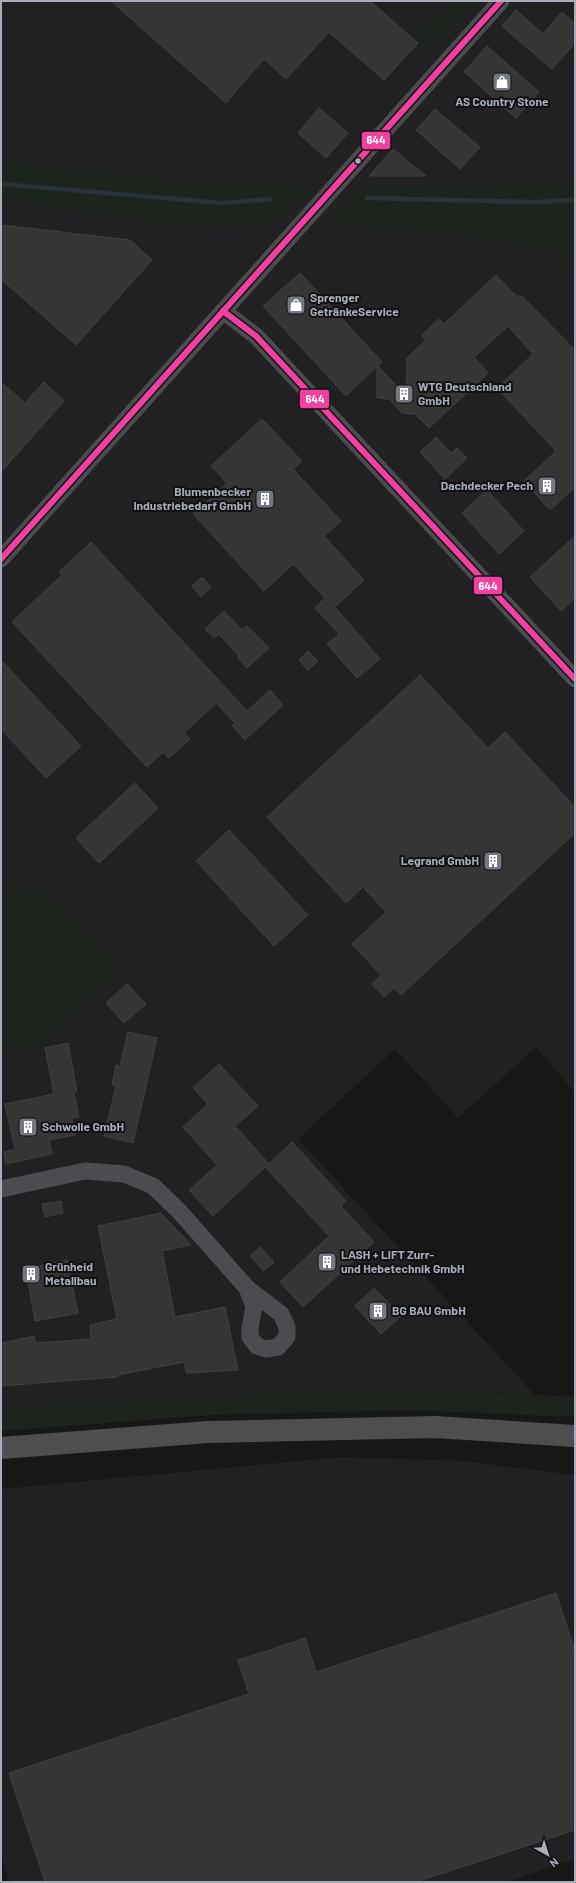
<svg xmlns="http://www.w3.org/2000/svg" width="576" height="1883" viewBox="0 0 576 1883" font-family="Barlow,sans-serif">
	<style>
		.built { fill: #212123 }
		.green { fill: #1d241e }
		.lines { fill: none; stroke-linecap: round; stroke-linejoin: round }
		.stream { stroke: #2a3239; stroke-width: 4.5 }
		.building { fill: #353536; stroke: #3f4043 }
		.minor { stroke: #4b4c50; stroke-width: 17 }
		.highway { stroke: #4e4e51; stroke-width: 22 }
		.bus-1-casing { stroke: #111113; stroke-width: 9 }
		.bus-1 { stroke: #f240a1; stroke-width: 6 }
		.bus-dot { fill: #a8adb8; stroke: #111113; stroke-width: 1.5 }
		.labels { text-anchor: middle; stroke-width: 4; stroke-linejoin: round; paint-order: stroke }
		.poi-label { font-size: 12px; font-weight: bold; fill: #a8adb8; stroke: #111113; text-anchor: start }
		.line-badge { stroke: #111113; stroke-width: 1.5 }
		.badge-label { font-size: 11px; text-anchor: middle; font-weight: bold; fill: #fff }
	</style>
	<rect width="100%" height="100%" fill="#171717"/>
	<!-- built -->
	<g class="built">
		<path d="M1,1H575V1093L536,1047L458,1118L395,1049L298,1139L534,1394L451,1390L294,1392L121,1400L1,1409Z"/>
		<path d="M342,1457L463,1461L575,1475V1859L507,1882H10L1,1857V1489Z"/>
	</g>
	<!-- green -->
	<g class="green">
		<path d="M451,1H473L429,51L416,39Z"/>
		<path d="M1,160L160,179L256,180L308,189L279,222L225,227L157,223L1,200Z"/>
		<path d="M575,181V260L516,242L331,223L355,190Z"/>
		<path d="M45,887L120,969L39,1046L1,1053V895Z"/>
		<path d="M451,1390L575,1397V1417L406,1410L211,1415L1,1431V1409L121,1400L294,1392Z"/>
	</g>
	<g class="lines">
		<!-- stream -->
		<g class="stream">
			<path d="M1,184L222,203L271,199"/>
			<path d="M367,198L535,202L575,200"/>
		</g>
	</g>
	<!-- building -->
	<g class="building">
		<path d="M111,1H370L418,43L384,80L329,32L286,79L264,59L226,103Z"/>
		<path d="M516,10L543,34L562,12L575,24V43L552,69L502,26Z"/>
		<path d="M487,46L539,92L516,118L464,72Z"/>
		<path d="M319,108L348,133L326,158L298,133Z"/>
		<path d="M435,109L480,147L460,169L416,130Z"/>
		<path d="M393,149L426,176H369Z"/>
		<path d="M1,225L130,240L152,260L76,345L1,279Z"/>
		<path d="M300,273L382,362L378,366L406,396L407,358L426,340L422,335L439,319L444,324L496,275L516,296H522L575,350V487L550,510L524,481L556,451L497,388L533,354L508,326L474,357L488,373L429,428L415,414L402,413L389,399L377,398V366L346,396L263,306Z"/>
		<path d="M1,382L25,403L44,382L64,401L1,472Z"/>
		<path d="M262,419L302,461L293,469L341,521L324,536L364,580L335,607L380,659L357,678L327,644L339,634L315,608L325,598L293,564L264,591L193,514L227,483L211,466Z"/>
		<path d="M436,437L451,453L457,448L467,458L445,479L420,452Z"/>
		<path d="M487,490L524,531L499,554L462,513Z"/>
		<path d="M575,536V598L561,611L530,577Z"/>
		<path d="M91,542L247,711L270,690L283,705L245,740L232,726L235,723L216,703L184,733L190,739L169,758L163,752L147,767L12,622L62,575L59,572Z"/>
		<path d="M202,577L211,587L201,597L192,586Z"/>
		<path d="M224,611L242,630L247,626L269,648L247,668L238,658L239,656L219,634L214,638L205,629Z"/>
		<path d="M308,651L318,661L308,670L299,660Z"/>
		<path d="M1,660L81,746L46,778L1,729Z"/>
		<path d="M420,675L488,748L505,732L575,807V833L401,995L394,988L384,997L372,984L381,975L352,944L386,912L363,887L346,903L267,817Z"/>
		<path d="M135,783L158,808L99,863L76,838Z"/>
		<path d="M229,830L308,915L274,946L196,861Z"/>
		<path d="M127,984L146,1004L124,1023L106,1003Z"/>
		<path d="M128,1032L157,1038L133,1143L104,1136L116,1086L112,1085L116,1065L120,1066Z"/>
		<path d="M68,1043L77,1091L74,1092L79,1117L72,1118L75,1135L49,1140L52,1154L6,1164L4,1152L15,1149L5,1104L54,1094L45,1048Z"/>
		<path d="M219,1064L258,1106L235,1126L269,1164L292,1142L346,1201L341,1206L374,1242L303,1307L280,1282L329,1236L265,1167L213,1216L189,1190L217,1165L183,1127L208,1104L193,1088Z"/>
		<path d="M61,1201L63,1213L45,1217L42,1204Z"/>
		<path d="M161,1213L191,1245L162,1251L175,1317L225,1307L238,1370L187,1373L184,1362L117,1375V1377L1,1386V1343L34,1336L35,1343L91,1339L90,1325L117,1319L98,1226Z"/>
		<path d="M260,1247L274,1262L264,1271L250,1256Z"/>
		<path d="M67,1260L78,1313L35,1321L26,1269Z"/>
		<path d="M374,1288L401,1316L381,1334L355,1306Z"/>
		<path d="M556,1593L575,1651V1830L416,1882H45L9,1773L249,1694L238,1660L267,1651L305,1638L316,1672Z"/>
	</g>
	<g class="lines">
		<!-- minor -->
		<g class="minor">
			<path d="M223,311L256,336L575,679"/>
			<path d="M1,559L501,1"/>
			<path d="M1,1189L85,1171L124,1174L153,1186L179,1211L247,1288L281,1314L287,1327V1337L278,1347L266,1349L257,1346L250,1337V1328L254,1307L247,1288"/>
		</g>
		<!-- highway -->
		<path class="highway" d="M1,1448L208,1432L435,1427L575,1436"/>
		<defs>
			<g id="bus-1">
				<path d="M223,311L256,336L575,679"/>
				<path d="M1,559L501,1"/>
			</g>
		</defs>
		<!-- bus-1 casing -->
		<use href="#bus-1" class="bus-1-casing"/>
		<!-- bus-1 -->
		<use href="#bus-1" class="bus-1"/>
	</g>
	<!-- icons -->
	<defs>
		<symbol id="shop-square" viewBox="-11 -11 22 22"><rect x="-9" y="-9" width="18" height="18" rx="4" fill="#757880" stroke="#111113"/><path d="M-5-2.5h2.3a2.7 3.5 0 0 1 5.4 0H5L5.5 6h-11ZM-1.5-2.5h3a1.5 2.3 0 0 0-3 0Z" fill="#fff"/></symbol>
		<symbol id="building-square" viewBox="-11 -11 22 22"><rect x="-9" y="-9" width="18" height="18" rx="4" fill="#757880" stroke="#111113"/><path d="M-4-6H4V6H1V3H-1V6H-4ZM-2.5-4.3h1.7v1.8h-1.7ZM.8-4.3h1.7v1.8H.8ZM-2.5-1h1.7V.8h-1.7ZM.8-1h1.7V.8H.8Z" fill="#fff"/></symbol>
	</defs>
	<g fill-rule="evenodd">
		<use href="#shop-square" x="491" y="71" width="22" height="22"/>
		<use href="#shop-square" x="285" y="294" width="22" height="22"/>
		<use href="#building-square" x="393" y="383" width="22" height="22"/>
		<use href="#building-square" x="536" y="475" width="22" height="22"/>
		<use href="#building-square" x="254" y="488" width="22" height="22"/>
		<use href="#building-square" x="482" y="850" width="22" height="22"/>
		<use href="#building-square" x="17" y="1116" width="22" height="22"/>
		<use href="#building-square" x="316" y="1251" width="22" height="22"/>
		<use href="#building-square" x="20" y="1263" width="22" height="22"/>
		<use href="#building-square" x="367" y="1300" width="22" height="22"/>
	</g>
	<!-- markers -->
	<circle class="bus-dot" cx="358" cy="161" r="3.5"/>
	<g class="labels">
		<!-- poi labels -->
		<g class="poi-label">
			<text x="502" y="106" text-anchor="middle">AS Country Stone</text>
			<text x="310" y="302">Sprenger<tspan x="310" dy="14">GetränkeService</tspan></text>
			<text x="418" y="391">WTG Deutschland<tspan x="418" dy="14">GmbH</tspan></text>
			<text x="533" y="490" text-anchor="end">Dachdecker Pech</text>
			<text x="251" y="496" text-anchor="end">Blumenbecker<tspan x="251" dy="14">Industriebedarf GmbH</tspan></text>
			<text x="479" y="865" text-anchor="end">Legrand GmbH</text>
			<text x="42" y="1131">Schwolle GmbH</text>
			<text x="341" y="1259">LASH + LIFT Zurr-<tspan x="341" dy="14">und Hebetechnik GmbH</tspan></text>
			<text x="45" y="1271">Grünheid<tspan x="45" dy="14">Metallbau</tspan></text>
			<text x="392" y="1315">BG BAU GmbH</text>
		</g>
	</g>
	<g class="line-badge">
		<rect x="361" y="131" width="30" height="19" rx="4" fill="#f240a1"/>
		<rect x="299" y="389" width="31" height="20" rx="4" fill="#f240a1"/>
		<rect x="473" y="576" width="30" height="19" rx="4" fill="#f240a1"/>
	</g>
	<g class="badge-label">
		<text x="376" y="144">644</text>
		<text x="315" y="403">644</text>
		<text x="488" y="590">644</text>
	</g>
	<!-- border -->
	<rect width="576" height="1883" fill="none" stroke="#a8adb8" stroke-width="4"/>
	<!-- north arrow -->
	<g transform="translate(548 1855) rotate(141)" stroke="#111113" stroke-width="3" paint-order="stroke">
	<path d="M0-3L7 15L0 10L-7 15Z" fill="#a8adb8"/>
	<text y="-6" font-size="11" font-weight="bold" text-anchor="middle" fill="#a8adb8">N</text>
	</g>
</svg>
